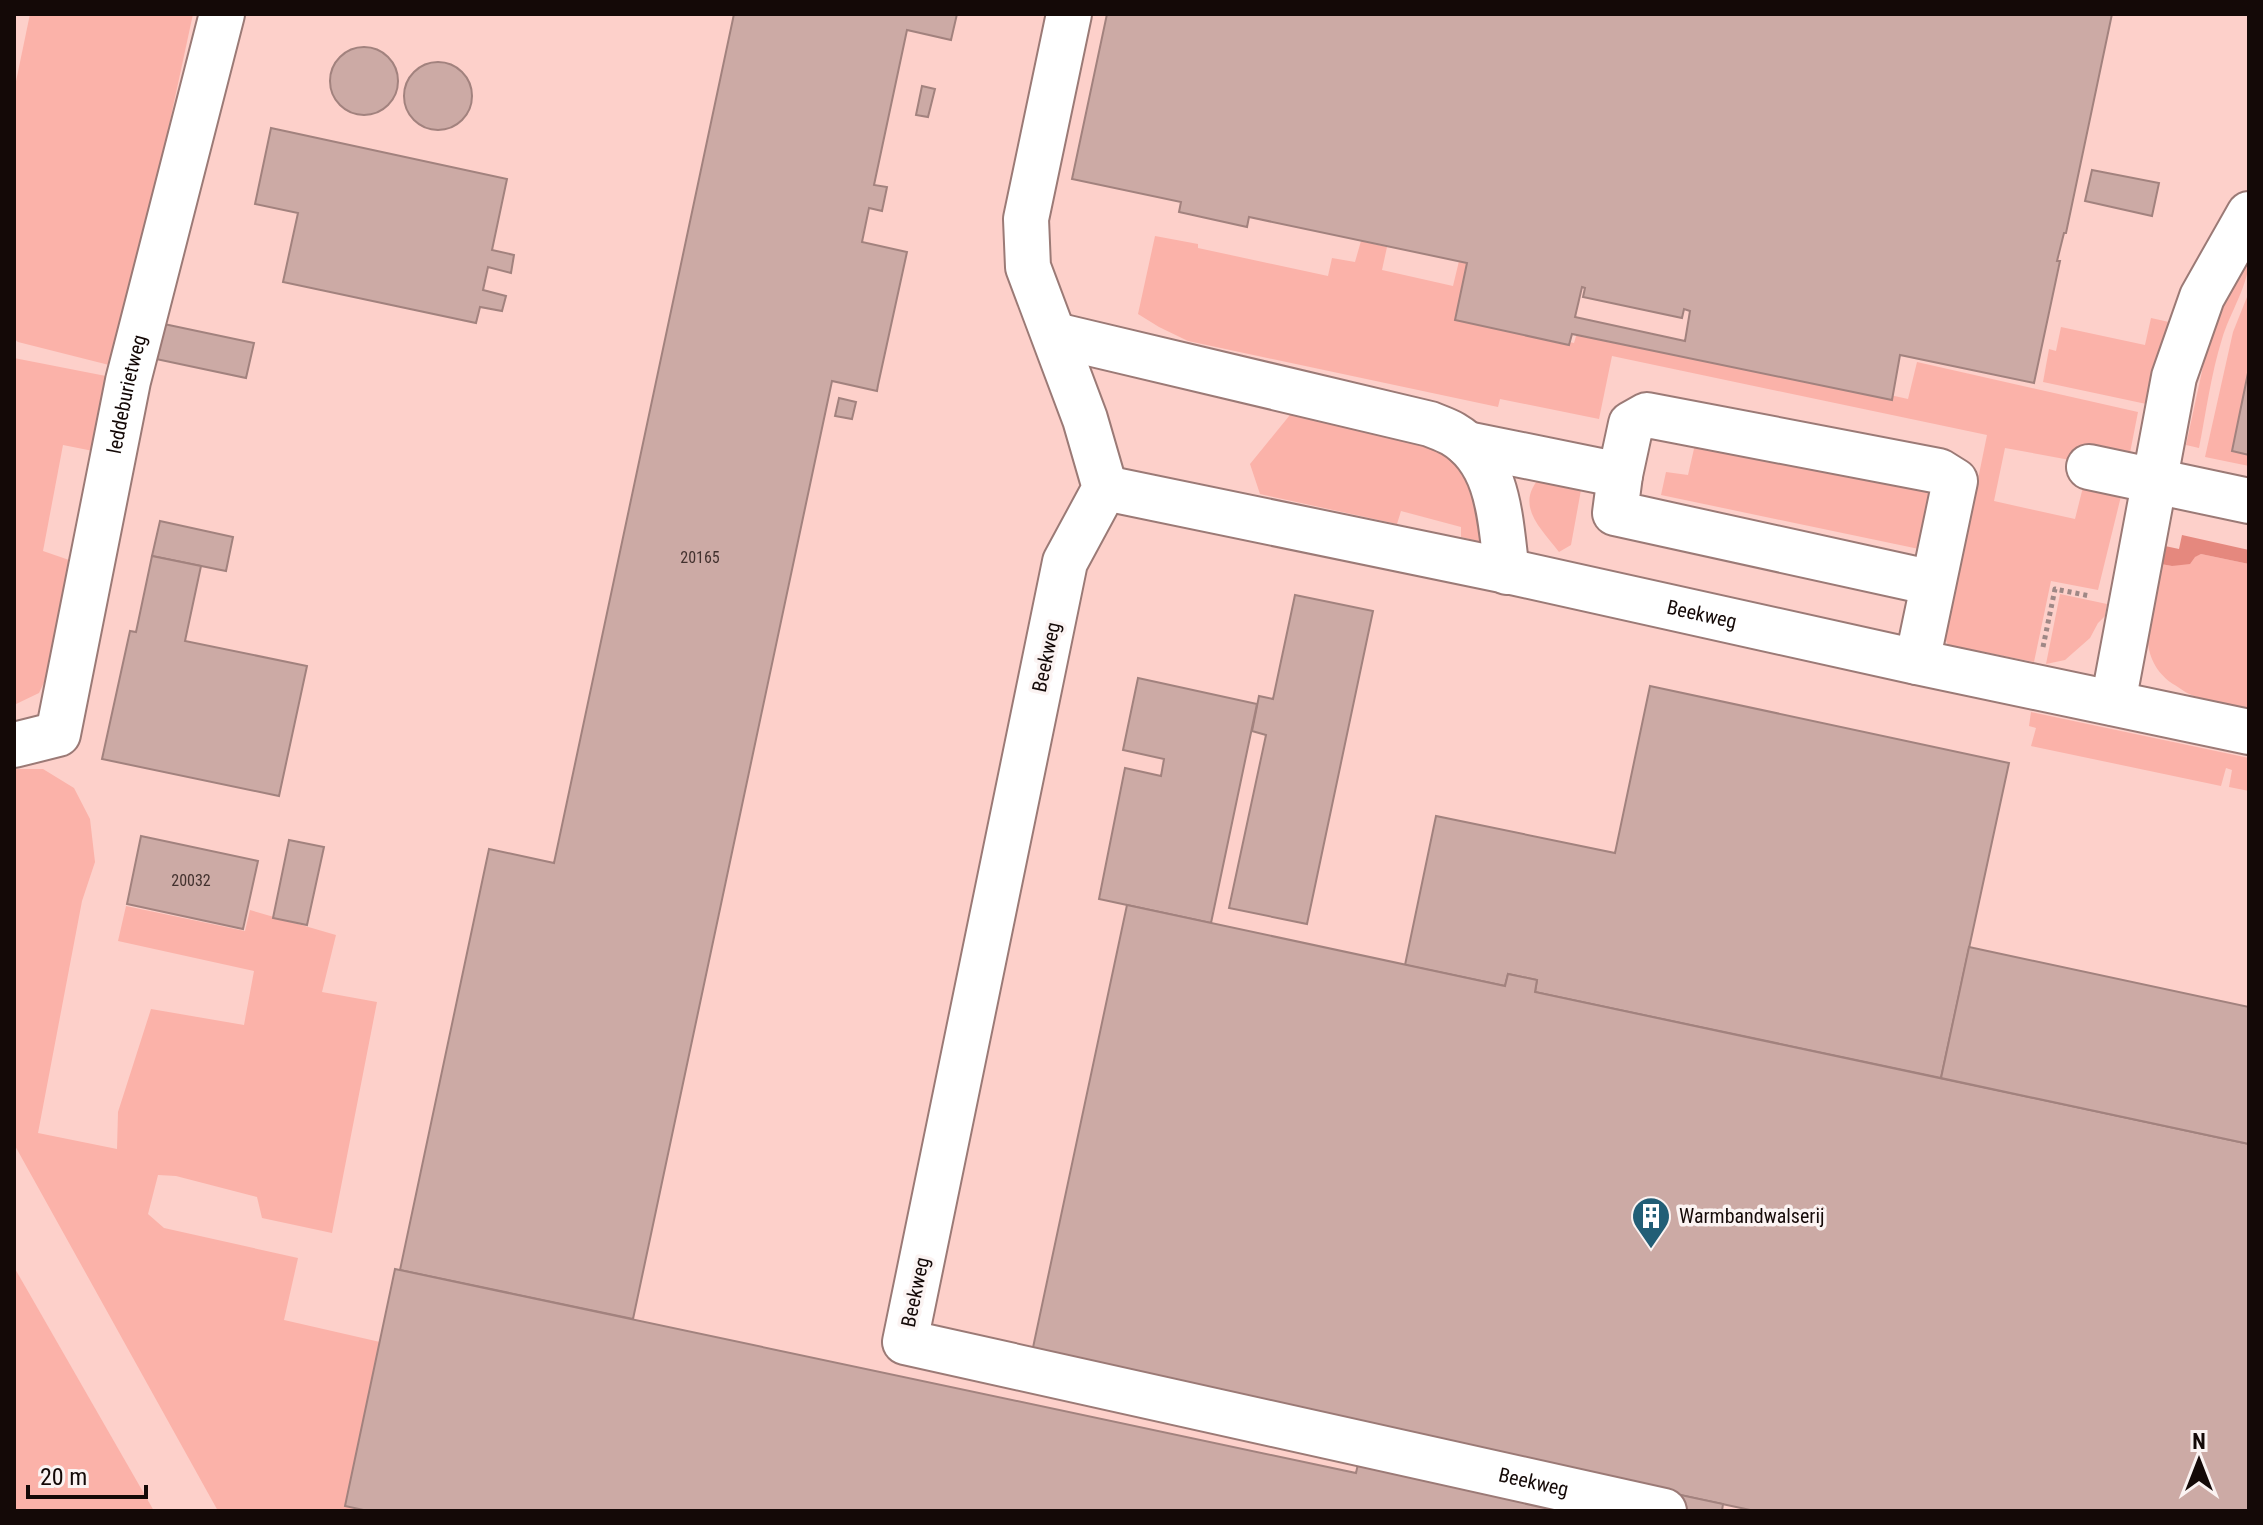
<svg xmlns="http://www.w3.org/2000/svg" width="2263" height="1525" viewBox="0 0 2263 1525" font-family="'Roboto Condensed',sans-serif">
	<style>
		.built { fill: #fdd0ca }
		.green { fill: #fbb2a9 }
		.forest { fill: #e5887e }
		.building { fill: #ccaaa5; stroke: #a2827e; stroke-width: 2; fill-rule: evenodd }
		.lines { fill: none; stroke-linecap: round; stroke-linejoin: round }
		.minor-casing { stroke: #9b7a76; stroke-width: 48 }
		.path { stroke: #9f8886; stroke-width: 5; stroke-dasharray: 4 4; stroke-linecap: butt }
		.minor { stroke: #fff; stroke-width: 44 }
		.labels { text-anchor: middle; stroke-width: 7; stroke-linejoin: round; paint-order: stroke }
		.number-label { font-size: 16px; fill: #42312e }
		.street-label { font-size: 20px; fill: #140907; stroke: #fbf3f2 }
		.poi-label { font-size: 20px; fill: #140907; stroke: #fbf3f2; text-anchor: start }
	</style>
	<rect width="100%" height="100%" fill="#fee0dd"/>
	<!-- built -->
	<rect class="built" x="14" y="14" width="2235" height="1497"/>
	<!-- green -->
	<g class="green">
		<path d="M30,14H193L117,367L18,342L14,339V91Z"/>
		<path d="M1155,236L1198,244V248L1328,276L1332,258L1355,262L1361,241L1387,247L1382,270L1453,286L1459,261L1479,266L1468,321L1574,343L1579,326L1908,399L1917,362L2138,412L2128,463L2073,451L2070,460L2005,448L1994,501L2075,519L2085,479L2123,488L2098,590L2051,581L2034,662L1948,645L1941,629L1967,510L1974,499L1987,435L1612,356L1599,419L1500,399L1498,407L1188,341L1159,327L1138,314Z"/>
		<path d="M2249,258C2249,285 2230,312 2222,339C2211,374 2206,412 2199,448L2186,445L2209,339L2218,312Z"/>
		<path d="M2249,292V369L2232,451L2249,455V466L2205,457L2233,332Z"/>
		<path d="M2151,318L2169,322L2151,405L2043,382L2049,349L2056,351L2061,327L2145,345Z"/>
		<path d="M14,358L111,377L98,452L63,445L43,551L72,561L50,670L39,693L14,705Z"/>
		<path d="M1294,410L1437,440L1461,457L1491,544L1461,537V527L1401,511L1397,524L1260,494L1250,464Z"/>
		<path d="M1696,440L1927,489L1932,499L1919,549L1661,495L1666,472L1688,475Z"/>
		<path d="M1543,474L1583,479L1571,545L1559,552C1539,526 1513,504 1543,474Z"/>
		<path d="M2201,554L2249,564V708C2231,704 2212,702 2194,696C2187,694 2180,688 2173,684C2130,654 2153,605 2161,564L2172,566Z"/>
		<path d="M2060,594L2107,604L2105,616L2098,623L2090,638L2065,660L2046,664Z"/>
		<path d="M2031,712L2249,758V791L2229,787L2232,770L2226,768L2221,786L2031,746L2036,728L2029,726Z"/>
		<path d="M14,769H43L74,788L90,819L95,862L82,901L38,1133L117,1149L118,1112L151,1009L244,1025L254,971L118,941L126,906L245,931L250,910L336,935L322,992L377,1002L332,1233L262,1218L257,1197L176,1176L158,1175L148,1214L164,1228L298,1258L284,1320L380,1342L345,1506L368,1511H218L14,1144Z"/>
		<path d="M14,1267L154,1511H14Z"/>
	</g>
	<!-- forest -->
	<path class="forest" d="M2182,535L2249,550V564L2201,554L2195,557L2190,564L2172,566L2161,564L2165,546L2179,549Z"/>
	<!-- building -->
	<g class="building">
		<path d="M734,14H957L951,40L907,30L874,185L887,187L882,211L869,208L862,242L907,252L878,385L877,391L832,381L633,1319L400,1270L489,849L554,863Z"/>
		<path d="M1107,14H2112L2066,233H2064L2057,261H2060L2034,383L1900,355L1892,400L1572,334L1569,345L1455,320L1467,263L1249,217L1247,227L1179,212L1181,202L1072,179ZM1582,287L1585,288L1583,297L1682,318L1684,309L1690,311L1685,341L1575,317Z"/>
		<circle cx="364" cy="81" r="34"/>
		<circle cx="438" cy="96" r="34"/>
		<path d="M922,86L935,89L928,117L916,115Z"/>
		<path d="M271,128L507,179L492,250L514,255L511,273L488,267L483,290L506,296L502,311L480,307L476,323L283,282L298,213L255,204Z"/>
		<path d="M2092,170L2159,183L2152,216L2085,201Z"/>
		<path d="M164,324L254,343L246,378L156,359Z"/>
		<path d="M2249,368V455L2232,451Z"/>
		<path d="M839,398L856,402L852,419L835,416Z"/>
		<path d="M160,521L233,537L226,571L152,556Z"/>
		<path d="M152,556L201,566L185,641L307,666L279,796L102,759L130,631L136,632Z"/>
		<path d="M1295,595L1373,611L1307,924L1229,908L1266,735L1252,731L1259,696L1273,699Z"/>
		<path d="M1138,678L1257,704L1211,923L1099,899L1125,768L1161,776L1164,759L1123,750Z"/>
		<path d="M1650,686L2009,763L1941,1078L1535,992L1537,980L1508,974L1505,986L1405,965L1436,816L1615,853Z"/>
		<path d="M141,836L258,861L243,929L127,904Z"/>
		<path d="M289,840L324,847L307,925L273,918Z"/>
		<path d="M1127,905L1505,986L1508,974L1537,980L1535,992L2249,1144V1511H1755L1031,1357Z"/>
		<path d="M1969,947L2249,1007V1144L1941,1078Z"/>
		<path d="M395,1269L1356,1473L1366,1428L1723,1504L1722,1511H368L345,1506Z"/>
	</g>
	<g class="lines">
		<defs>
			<g id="minor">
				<path id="s1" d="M1069,14L1026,219L1028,267L1085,419L1105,488L1065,562L905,1342L1664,1511"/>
				<path d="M1055,335L1430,424C1437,427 1446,430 1453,434C1501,462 1500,523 1507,572"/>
				<path d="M1467,444L1620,475L1631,424L1647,415L1939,471L1955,481L1917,662"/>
				<path d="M2089,467L2249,501"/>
				<path d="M1620,475L1615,513L1933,583"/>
				<path id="s2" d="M1105,488L1516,573L1917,662L2249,732"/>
				<path d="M2113,703L2174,377L2202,297L2249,214"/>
				<path id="s3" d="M14,745L58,734L128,381L222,14"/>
			</g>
		</defs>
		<!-- minor casing -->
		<use href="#minor" class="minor-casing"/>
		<!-- path -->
		<path class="path" d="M2043,647L2055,589L2090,596"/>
		<!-- minor -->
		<use href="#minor" class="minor"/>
	</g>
	<!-- icons -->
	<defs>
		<symbol id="building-pin" viewBox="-11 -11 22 30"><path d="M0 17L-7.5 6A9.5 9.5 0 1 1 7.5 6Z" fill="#225e76" stroke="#fbf3f2"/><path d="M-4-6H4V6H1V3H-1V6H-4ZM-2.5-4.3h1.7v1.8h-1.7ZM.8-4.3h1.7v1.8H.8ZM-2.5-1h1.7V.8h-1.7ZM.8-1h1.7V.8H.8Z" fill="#fff"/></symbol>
	</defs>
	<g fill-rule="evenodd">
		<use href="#building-pin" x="1629" y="1194" width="44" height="60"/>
	</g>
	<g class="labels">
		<!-- number labels -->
		<g class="number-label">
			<text x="700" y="563">20165</text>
			<text x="191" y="886">20032</text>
		</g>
		<!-- street labels -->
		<g class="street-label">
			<text dy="7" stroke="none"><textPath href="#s3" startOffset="392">leddeburietweg</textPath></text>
			<text dy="7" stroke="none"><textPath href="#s2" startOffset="610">Beekweg</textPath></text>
			<text transform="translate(1046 657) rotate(-78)" y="7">Beekweg</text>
			<text transform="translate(915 1292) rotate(-78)" y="7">Beekweg</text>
			<text dy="7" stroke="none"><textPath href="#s1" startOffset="2016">Beekweg</textPath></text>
		</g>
		<!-- poi labels -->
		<g class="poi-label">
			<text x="1679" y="1223">Warmbandwalserij</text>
		</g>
	</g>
	<!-- border -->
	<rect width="2263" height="1525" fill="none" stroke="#140907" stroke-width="32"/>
	<!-- north arrow -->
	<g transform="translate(2199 1461)" stroke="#fbf3f2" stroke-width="6" paint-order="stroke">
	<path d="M0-6L14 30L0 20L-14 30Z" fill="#140907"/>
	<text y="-12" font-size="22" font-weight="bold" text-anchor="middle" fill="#140907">N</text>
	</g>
	<!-- scale -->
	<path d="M28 1485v12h118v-12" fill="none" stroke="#140907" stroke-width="4"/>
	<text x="40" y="1485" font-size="24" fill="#140907" stroke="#fbf3f2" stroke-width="6" paint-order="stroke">20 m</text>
</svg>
